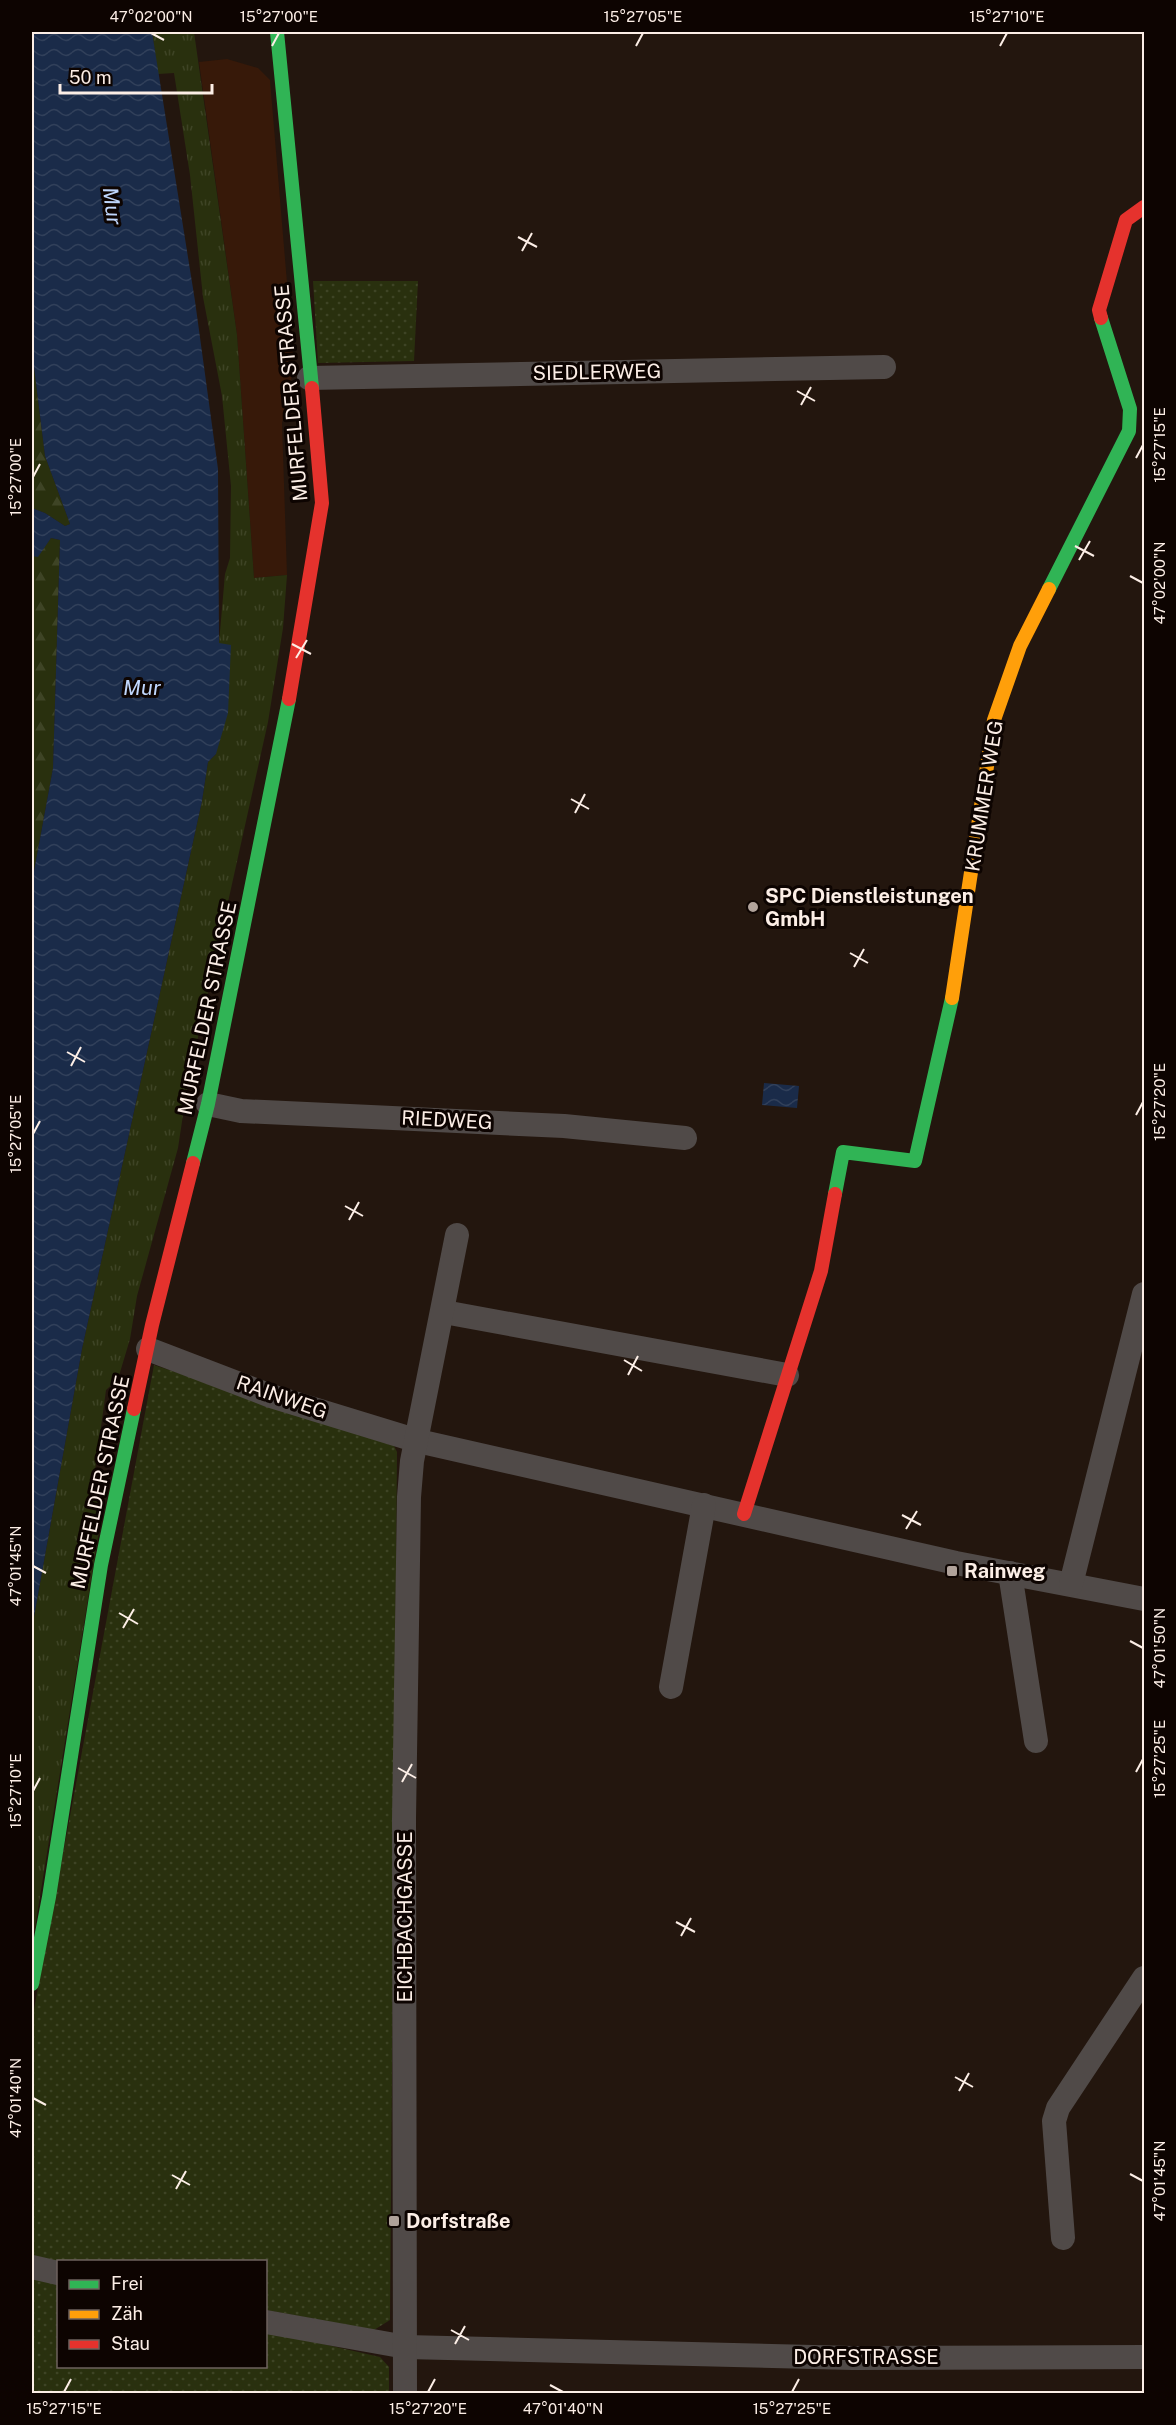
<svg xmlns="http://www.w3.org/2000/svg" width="1176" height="2425" viewBox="0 0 1176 2425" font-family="'Public Sans',sans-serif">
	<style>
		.built { fill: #371909 }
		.grass { fill: url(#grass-tufts) }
		.forest { fill: url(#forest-firs) }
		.garden { fill: url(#garden-dots) }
		.water { fill: url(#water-waves) }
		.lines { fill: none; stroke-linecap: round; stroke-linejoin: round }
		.street { stroke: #504a48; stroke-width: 24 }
		.fast { stroke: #30b455; stroke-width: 14 }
		.slow { stroke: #ff9f0a; stroke-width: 14 }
		.jam { stroke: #e5322d; stroke-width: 14 }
		.ticks { fill: none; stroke: #fceee6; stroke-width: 2 }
		.poi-dot { fill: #b0a29a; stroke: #0d0401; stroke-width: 2 }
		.labels { text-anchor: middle; stroke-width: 6; stroke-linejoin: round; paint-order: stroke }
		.street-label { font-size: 20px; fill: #fceee6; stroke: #0d0401 }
		.poi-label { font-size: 20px; font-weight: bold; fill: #fceee6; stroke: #0d0401; text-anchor: start }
		.water-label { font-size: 21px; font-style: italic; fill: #c0d7fd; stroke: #0d0401 }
		.neatline { fill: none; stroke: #fceee6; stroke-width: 2 }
		.ticks-label { font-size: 15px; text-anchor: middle; fill: #fceee6 }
	</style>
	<defs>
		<pattern id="grass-tufts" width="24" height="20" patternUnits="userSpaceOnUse" patternTransform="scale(1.5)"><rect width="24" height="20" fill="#29300e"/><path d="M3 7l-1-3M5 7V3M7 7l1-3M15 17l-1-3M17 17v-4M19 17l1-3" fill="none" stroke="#3e4425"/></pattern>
		<pattern id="forest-firs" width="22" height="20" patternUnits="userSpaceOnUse" patternTransform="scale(1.5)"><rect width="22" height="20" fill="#29300e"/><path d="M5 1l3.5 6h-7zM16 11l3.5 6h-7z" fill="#3e4425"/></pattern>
		<pattern id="garden-dots" width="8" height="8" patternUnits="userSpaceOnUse" patternTransform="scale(1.5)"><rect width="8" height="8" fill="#29300e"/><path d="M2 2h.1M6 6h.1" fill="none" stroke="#3e4425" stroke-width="1.8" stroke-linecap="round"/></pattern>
		<pattern id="water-waves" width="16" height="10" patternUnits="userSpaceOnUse" patternTransform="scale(1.5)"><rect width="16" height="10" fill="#1a2b49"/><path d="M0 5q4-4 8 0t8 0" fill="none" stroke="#31405a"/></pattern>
	</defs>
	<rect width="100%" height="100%" fill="#23160e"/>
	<!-- built -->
	<path class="built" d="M227,59L258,68L270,80L294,366L282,423L287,575L254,578L237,335L199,62Z"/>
	<!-- grass -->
	<path class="grass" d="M152,32H194L237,335L254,578L287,575L283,628L268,722L188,1082L178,1148L137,1296L130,1339L118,1379L106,1390L94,1478L107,1481L32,1946V1628L82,1349L202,801L208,762L216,754L219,643L225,574L230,558L231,486L222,396L203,297L190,175L174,73L158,74Z"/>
	<!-- forest -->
	<g class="forest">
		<path d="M32,351L45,456L70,524L65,526L45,513L32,508Z"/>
		<path d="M51,538L60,540L53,768L32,882V556H38Z"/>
	</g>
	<!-- garden -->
	<g class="garden">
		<path d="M313,281H418L414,361L318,363Z"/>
		<path d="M154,1365L393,1444L397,1452L390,2320L374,2330L266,2310V2262H58L32,2255V2020Z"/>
		<path d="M32,2278L58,2284V2366H266V2331L380,2357L389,2367V2393H32Z"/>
	</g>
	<!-- water -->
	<g class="water">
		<path d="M32,32H152L195,301L218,469L219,643L231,645L228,713L216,754L208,762L202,801L82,1349L32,1628V882L53,768L60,540L51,538L38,557L32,556V508L45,513L65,526L70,524L45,456L32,351Z"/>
		<path d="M764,1083L799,1086L797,1108L762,1105Z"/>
	</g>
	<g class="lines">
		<!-- street -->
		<g class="street">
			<path d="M309,378L884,367"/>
			<path d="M208,1104L241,1111L564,1126L685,1138"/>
			<path d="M444,1312L787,1375"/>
			<path d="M148,1349L271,1396L418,1441L956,1563L1144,1599"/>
			<path d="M1010,1573L1036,1741"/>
			<path d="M1071,1584L1144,1294"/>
			<path d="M671,1687L704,1505"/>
			<path d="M1063,2238L1054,2121L1058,2108L1144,1978"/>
			<path d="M32,2267L58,2273"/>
			<path d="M266,2322L406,2347L853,2358L1144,2357"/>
			<path d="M405,2394L404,1819L409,1497L412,1461L457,1235"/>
		</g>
		<!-- fast -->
		<g class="fast">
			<path d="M277,32L312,388"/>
			<path d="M1049,589L1129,431L1130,409L1101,318"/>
			<path d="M193,1163L208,1104L289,699"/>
			<path d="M835,1194L843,1152L915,1161L952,998"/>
			<path d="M32,1984L49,1897L101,1565L134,1409"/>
		</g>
		<!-- slow -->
		<path class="slow" d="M952,998L994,720L1020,646L1049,589"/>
		<!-- jam -->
		<g class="jam">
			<path d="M1101,318L1099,310L1126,220L1144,207"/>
			<path d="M289,699L322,503L312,388"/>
			<path d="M134,1409L152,1325L193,1163"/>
			<path d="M744,1514L821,1271L835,1194"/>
		</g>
	</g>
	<!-- ticks -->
	<path class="ticks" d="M151,33L164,40M272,46L279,33M636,46L643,33M1000,46L1007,33M518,237L537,247M522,251L532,233M797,391L815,401M801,405L811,387M1136,458L1143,445M33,477L40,464M1075,546L1094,556M1079,560L1090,541M1130,576L1143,583M292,644L311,654M296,658L307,640M571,799L589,809M575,813L585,794M850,953L868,963M854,967L864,949M67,1052L85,1062M71,1066L81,1047M1136,1115L1143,1102M33,1134L40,1121M345,1206L363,1216M349,1220L359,1202M624,1360L642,1371M628,1375L638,1356M902,1515L921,1525M906,1529L917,1511M33,1566L46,1573M119,1613L138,1624M123,1628L134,1609M1130,1641L1143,1648M398,1768L416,1778M1136,1772L1143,1759M402,1782L412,1764M33,1791L40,1778M676,1922L695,1932M681,1936L691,1918M955,2077L973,2087M959,2091L969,2073M33,2098L46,2105M1130,2174L1143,2181M172,2175L190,2185M176,2189L186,2171M451,2330L469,2340M455,2344L465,2326M550,2385L563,2392M64,2392L71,2379M428,2392L435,2379M792,2392L799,2379"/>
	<!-- markers -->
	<g class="poi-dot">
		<circle cx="753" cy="907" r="6"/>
		<rect x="946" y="1565" width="12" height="12" rx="3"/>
		<rect x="388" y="2215" width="12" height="12" rx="3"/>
	</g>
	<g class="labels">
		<!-- street labels -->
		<g class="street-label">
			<text transform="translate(597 372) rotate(-1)" y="7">SIEDLERWEG</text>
			<text transform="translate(291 393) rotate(-95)" y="7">MURFELDER STRASSE</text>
			<text transform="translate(984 796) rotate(-81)" y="7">KRUMMER WEG</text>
			<text transform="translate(207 1008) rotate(-78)" y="7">MURFELDER STRASSE</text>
			<text transform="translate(447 1120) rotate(3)" y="7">RIEDWEG</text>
			<text transform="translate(282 1397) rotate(19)" y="7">RAINWEG</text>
			<text transform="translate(100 1482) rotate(-78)" y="7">MURFELDER STRASSE</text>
			<text transform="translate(405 1917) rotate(-90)" y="7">EICHBACHGASSE</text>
			<text x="866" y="2364">DORFSTRASSE</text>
		</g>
		<!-- poi labels -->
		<g class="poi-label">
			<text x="765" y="903">SPC Dienstleistungen<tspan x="765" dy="23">GmbH</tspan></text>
			<text x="964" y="1578">Rainweg</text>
			<text x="406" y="2228">Dorfstraße</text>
		</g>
		<!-- water labels -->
		<g class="water-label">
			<text transform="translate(112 206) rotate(83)" y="7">Mur</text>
			<text x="142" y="695">Mur</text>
		</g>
	</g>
	<!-- border -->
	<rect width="1176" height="2425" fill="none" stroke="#0d0401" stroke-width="66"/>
	<!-- legend -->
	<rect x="57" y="2260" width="210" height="108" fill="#0d0401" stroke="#6d625d" stroke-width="1.5"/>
	<rect x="69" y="2280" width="30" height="9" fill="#30b455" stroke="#6d625d" stroke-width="1.5"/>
	<text x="111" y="2290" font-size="18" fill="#fceee6">Frei</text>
	<rect x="69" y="2310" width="30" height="9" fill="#ff9f0a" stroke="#6d625d" stroke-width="1.5"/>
	<text x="111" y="2320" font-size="18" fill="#fceee6">Zäh</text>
	<rect x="69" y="2340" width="30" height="9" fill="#e5322d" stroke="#6d625d" stroke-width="1.5"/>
	<text x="111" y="2350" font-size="18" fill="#fceee6">Stau</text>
	<!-- scale -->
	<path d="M60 84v9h152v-9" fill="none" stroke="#fceee6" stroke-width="3"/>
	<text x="69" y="84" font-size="18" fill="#fceee6" stroke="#0d0401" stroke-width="4.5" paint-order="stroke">50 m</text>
	<rect x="33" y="33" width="1110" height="2359" class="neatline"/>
	<g class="ticks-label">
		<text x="151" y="22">47°02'00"N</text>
		<text x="279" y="22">15°27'00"E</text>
		<text x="643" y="22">15°27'05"E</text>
		<text x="1007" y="22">15°27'10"E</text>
		<text transform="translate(1160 445) rotate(-90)" y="5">15°27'15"E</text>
		<text transform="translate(16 477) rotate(-90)" y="5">15°27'00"E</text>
		<text transform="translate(1160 583) rotate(-90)" y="5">47°02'00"N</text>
		<text transform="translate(1160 1102) rotate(-90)" y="5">15°27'20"E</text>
		<text transform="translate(16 1134) rotate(-90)" y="5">15°27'05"E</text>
		<text transform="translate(16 1566) rotate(-90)" y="5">47°01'45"N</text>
		<text transform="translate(1160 1648) rotate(-90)" y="5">47°01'50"N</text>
		<text transform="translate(1160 1759) rotate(-90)" y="5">15°27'25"E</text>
		<text transform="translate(16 1791) rotate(-90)" y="5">15°27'10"E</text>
		<text transform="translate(16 2098) rotate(-90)" y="5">47°01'40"N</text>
		<text transform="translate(1160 2181) rotate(-90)" y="5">47°01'45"N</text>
		<text x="64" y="2414">15°27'15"E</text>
		<text x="428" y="2414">15°27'20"E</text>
		<text x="563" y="2414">47°01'40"N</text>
		<text x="792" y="2414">15°27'25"E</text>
	</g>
</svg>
